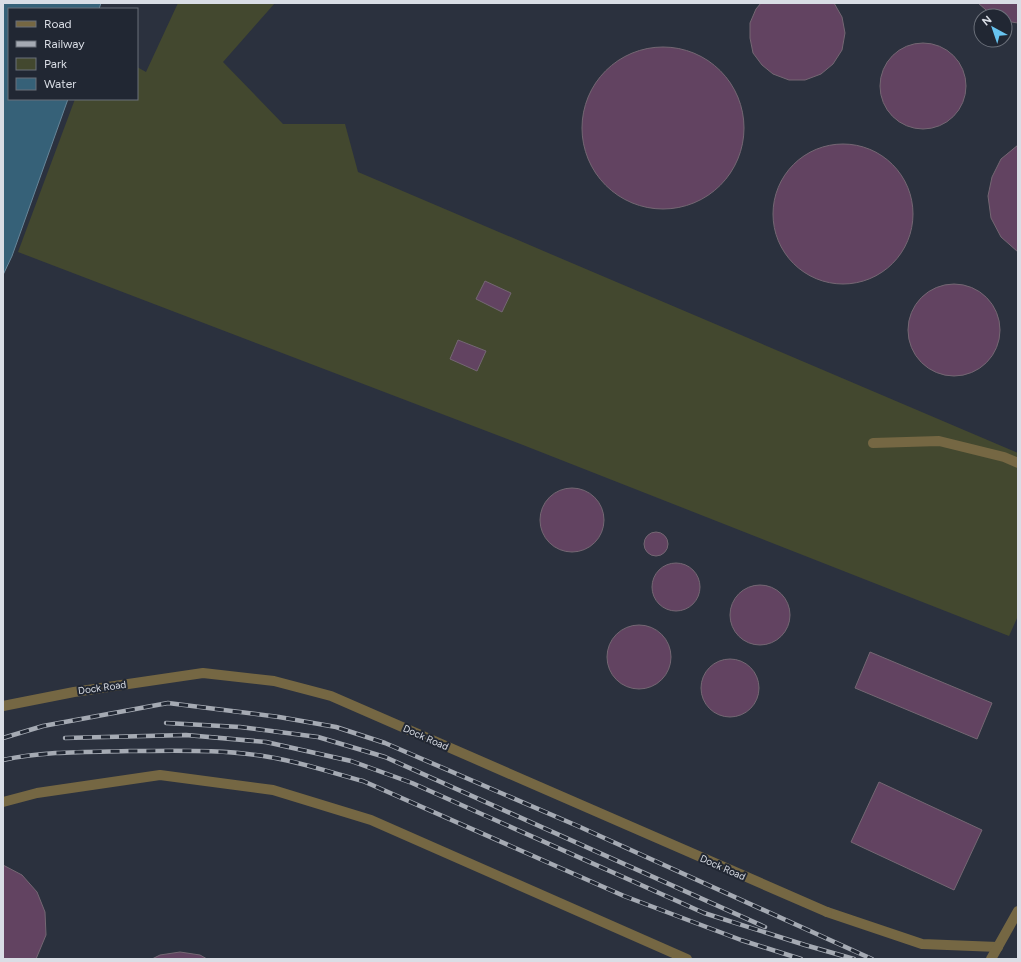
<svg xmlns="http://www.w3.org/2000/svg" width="1021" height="962" viewBox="0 0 1021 962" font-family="Figtree,sans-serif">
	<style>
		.green { fill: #43482f }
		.water { fill: #366178; stroke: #678699 }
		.building { fill: #624361; stroke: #746773 }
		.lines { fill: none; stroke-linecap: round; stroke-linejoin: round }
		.lane { stroke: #756743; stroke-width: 10 }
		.street { stroke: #756743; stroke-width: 10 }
		.rail-casing { stroke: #a5aab3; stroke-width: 4.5 }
		.rail { stroke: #212733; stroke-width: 3; stroke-dasharray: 9; stroke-linecap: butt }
		.labels { text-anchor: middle; stroke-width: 4; stroke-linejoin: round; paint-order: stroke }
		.street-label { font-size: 10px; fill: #d9dde5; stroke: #212733 }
	</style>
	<rect width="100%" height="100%" fill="#2b313e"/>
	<!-- green -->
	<path class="green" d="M178,3H275L223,62L283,124H345L358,172L1018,453V616L1009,636L523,445L18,252L75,99H137V67L146,72Z"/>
	<!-- water -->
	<path class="water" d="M3,3H101L99,9H9V99H68L12,256L3,275Z"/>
	<!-- building -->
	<g class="building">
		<path d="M761,3H834L842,17L845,33L842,50L833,64L821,74L805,80H789L773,74L762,65L753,53L750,38V23L756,9Z"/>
		<path d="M978,3H1018V23L1005,21V16H993Z"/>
		<circle cx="923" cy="86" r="43"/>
		<circle cx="663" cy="128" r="81"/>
		<circle cx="843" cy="214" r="70"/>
		<path d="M1018,145V252L1001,237L991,218L988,196L992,177L1001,159Z"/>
		<path d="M485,281L511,293L502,312L476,299Z"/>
		<circle cx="954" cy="330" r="46"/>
		<path d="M458,340L486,351L477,371L450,359Z"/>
		<circle cx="572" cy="520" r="32"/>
		<circle cx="656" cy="544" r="12"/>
		<circle cx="676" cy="587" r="24"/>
		<circle cx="760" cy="615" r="30"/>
		<circle cx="639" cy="657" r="32"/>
		<path d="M870,652L992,703L977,739L855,688Z"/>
		<circle cx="730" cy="688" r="29"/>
		<path d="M879,782L982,830L954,890L851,842Z"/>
		<path d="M3,865L22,875L37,892L45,912L46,935L36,959H3Z"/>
		<path d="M180,952L200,955L207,959H152L160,955Z"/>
	</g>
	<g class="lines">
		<!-- lane -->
		<g class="lane">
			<path d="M873,443L939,441L1004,457L1018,463"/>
			<path d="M3,802L37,793L160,775L273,790L371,820L687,959"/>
			<path d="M827,912L922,944L998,947"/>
		</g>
		<!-- street -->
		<g class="street">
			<path d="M3,706L74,692L203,673L274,681L331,696L827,912"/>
			<path d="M991,959L1018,911"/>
		</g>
		<defs>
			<g id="rail">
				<path d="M166,723L240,727L318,737L385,757L765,927"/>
				<path d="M3,738L43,726L168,703L279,717L336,727L385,743L580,827L872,959"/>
				<path d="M65,738L186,735L266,742L351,761L412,783L704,913L805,945L854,959"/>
				<path d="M3,760C44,751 88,752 130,751C176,751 223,749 269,757C301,762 332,773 363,781L624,896L741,940L801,959"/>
			</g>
		</defs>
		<!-- rail casing -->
		<use href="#rail" class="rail-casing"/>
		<!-- rail -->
		<use href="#rail" class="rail"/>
	</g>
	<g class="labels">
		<!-- street labels -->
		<g class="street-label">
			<text transform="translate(102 687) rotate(-8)" y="4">Dock Road</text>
			<text transform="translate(426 737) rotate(24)" y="4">Dock Road</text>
			<text transform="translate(723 867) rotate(24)" y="4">Dock Road</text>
		</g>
	</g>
	<!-- border -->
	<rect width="1021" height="962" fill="none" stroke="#d9dde5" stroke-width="8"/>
	<!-- legend -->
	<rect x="8" y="8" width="130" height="92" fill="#212733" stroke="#6b707a"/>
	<rect x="16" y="21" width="20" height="6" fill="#756743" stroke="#6b707a"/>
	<text x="44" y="28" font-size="12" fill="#d9dde5">Road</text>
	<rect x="16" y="41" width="20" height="6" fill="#a5aab3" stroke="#6b707a"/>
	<text x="44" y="48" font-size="12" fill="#d9dde5">Railway</text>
	<rect x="16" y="58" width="20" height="12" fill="#43482f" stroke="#6b707a"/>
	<text x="44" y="68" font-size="12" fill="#d9dde5">Park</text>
	<rect x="16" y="78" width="20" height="12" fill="#366178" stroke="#6b707a"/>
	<text x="44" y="88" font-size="12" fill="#d9dde5">Water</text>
	<!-- north arrow -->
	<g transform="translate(993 28) rotate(320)"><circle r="19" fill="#212733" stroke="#6b707a"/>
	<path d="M0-3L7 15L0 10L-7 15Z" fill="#68c4f0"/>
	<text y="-6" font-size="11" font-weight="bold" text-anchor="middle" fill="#d9dde5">N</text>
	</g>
</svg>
